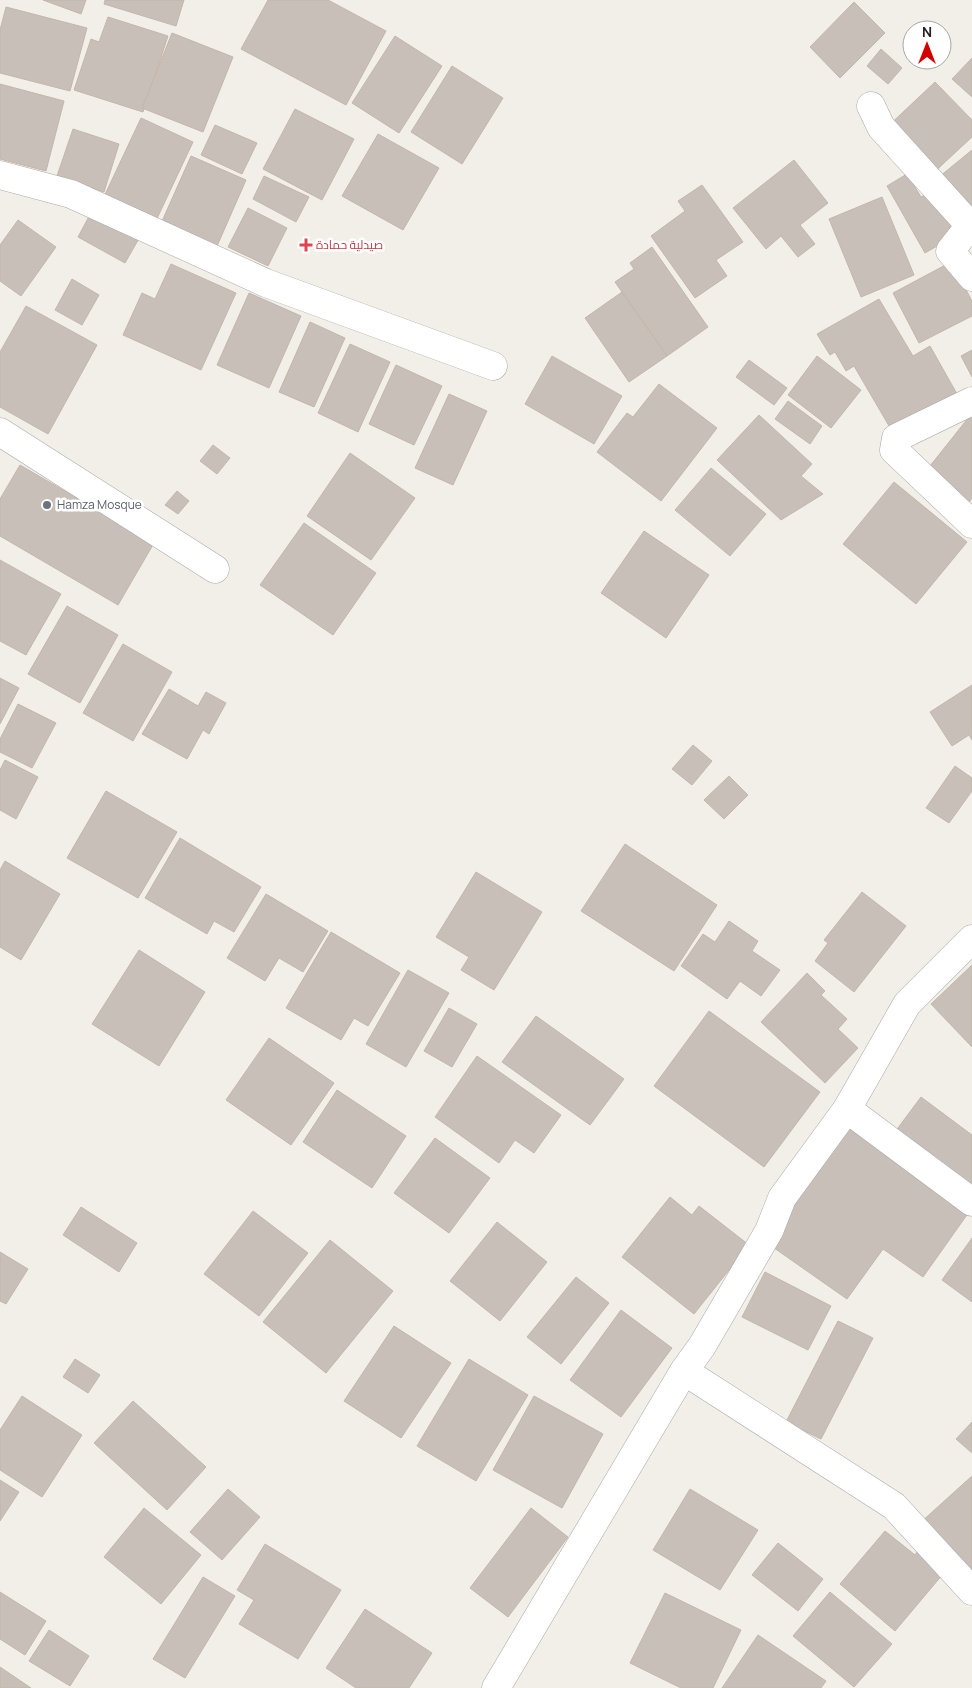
<svg xmlns="http://www.w3.org/2000/svg" width="972" height="1688" viewBox="0 0 972 1688" font-family="Manrope,Cairo,sans-serif">
	<style>
		.building { fill: #c7bfb8; stroke: #c4b6ab }
		.lines { fill: none; stroke-linecap: round; stroke-linejoin: round }
		.minor-casing { stroke: #a9a9a9; stroke-width: 29 }
		.minor { stroke: #fff; stroke-width: 28 }
		.health-dot { fill: #e0444e; stroke: #fff; stroke-width: 2 }
		.worship-dot { fill: #6b7280; stroke: #fff; stroke-width: 2 }
		.labels { text-anchor: middle; stroke-width: 5; stroke-linejoin: round; paint-order: stroke }
		.health-label { font-size: 12px; fill: #be3a42; stroke: #fff; text-anchor: start }
		.worship-label { font-size: 12px; fill: #5b616d; stroke: #fff; text-anchor: start }
	</style>
	<rect width="100%" height="100%" fill="#f2efe9"/>
	<!-- building -->
	<g class="building">
		<path d="M43,0H86L81,14Z"/>
		<path d="M105,0H184L176,26L104,4Z"/>
		<path d="M268,0H328L386,31L346,105L241,49Z"/>
		<path d="M854,2L885,33L840,78L810,47Z"/>
		<path d="M6,7L87,28L70,91L0,73V30Z"/>
		<path d="M108,17L168,36L143,112L74,90L91,39L99,42Z"/>
		<path d="M172,33L233,57L203,132L142,108Z"/>
		<path d="M395,36L442,66L399,133L352,103Z"/>
		<path d="M881,49L902,68L888,84L867,66Z"/>
		<path d="M972,58V97L952,79Z"/>
		<path d="M452,66L503,98L462,164L411,132Z"/>
		<path d="M935,82L972,120V137L929,177L884,130Z"/>
		<path d="M0,84L64,101L46,171L0,159Z"/>
		<path d="M295,109L354,139L322,200L263,169Z"/>
		<path d="M141,118L193,142L153,227L101,203Z"/>
		<path d="M215,125L257,143L242,174L201,155Z"/>
		<path d="M73,129L119,144L104,192L57,176Z"/>
		<path d="M378,134L439,168L403,230L342,196Z"/>
		<path d="M972,150V217L939,177Z"/>
		<path d="M191,156L246,180L214,253L159,228Z"/>
		<path d="M794,160L828,203L800,225L815,244L798,257L781,236L766,249L733,208Z"/>
		<path d="M907,174L921,197L933,190L963,231L925,253L887,186Z"/>
		<path d="M264,176L309,197L296,222L253,199Z"/>
		<path d="M702,185L743,242L716,260L727,276L695,298L651,236L685,211L678,201Z"/>
		<path d="M882,197L914,275L861,297L829,219Z"/>
		<path d="M248,208L287,228L268,266L228,247Z"/>
		<path d="M93,209L141,235L125,263L78,237Z"/>
		<path d="M18,220L56,247L21,296L0,281V245Z"/>
		<path d="M652,247L708,327L667,356L615,282L634,269L630,263Z"/>
		<path d="M951,262L972,301V316L919,343L893,293Z"/>
		<path d="M171,264L236,293L201,370L123,335L142,293L155,299Z"/>
		<path d="M72,279L99,295L82,325L55,310Z"/>
		<path d="M622,292L667,356L629,382L585,318Z"/>
		<path d="M249,293L301,316L269,388L217,365Z"/>
		<path d="M879,299L913,356L930,346L957,394L892,431L854,366L846,371L835,352L830,355L817,334Z"/>
		<path d="M26,306L97,345L48,434L0,407V352Z"/>
		<path d="M310,322L345,338L314,407L279,392Z"/>
		<path d="M350,344L390,362L358,432L318,413Z"/>
		<path d="M972,350V377L961,356Z"/>
		<path d="M552,356L622,396L594,444L525,404Z"/>
		<path d="M817,356L861,390L831,428L788,395Z"/>
		<path d="M749,360L787,388L774,405L736,377Z"/>
		<path d="M396,365L442,386L414,445L369,424Z"/>
		<path d="M659,384L717,428L661,501L597,452L627,413L633,417Z"/>
		<path d="M449,394L487,411L453,485L415,468Z"/>
		<path d="M788,401L822,426L810,444L775,419Z"/>
		<path d="M759,415L812,464L801,476L823,494L781,520L717,460Z"/>
		<path d="M969,417L972,419V498L968,504L926,471Z"/>
		<path d="M213,445L230,458L217,474L200,461Z"/>
		<path d="M350,453L415,498L371,560L307,516Z"/>
		<path d="M20,465L154,543L118,605L0,536V499Z"/>
		<path d="M711,468L766,514L730,556L675,510Z"/>
		<path d="M894,482L967,542L916,604L843,544Z"/>
		<path d="M177,491L189,501L178,514L165,505Z"/>
		<path d="M304,523L376,573L333,635L260,585Z"/>
		<path d="M644,531L709,575L666,638L601,593Z"/>
		<path d="M0,560L61,594L26,655L0,641Z"/>
		<path d="M67,606L118,635L80,703L28,674Z"/>
		<path d="M123,644L172,672L133,741L83,713Z"/>
		<path d="M0,678L19,688L0,724Z"/>
		<path d="M972,685V740L969,735L952,746L930,712Z"/>
		<path d="M169,689L198,706L206,692L226,703L209,734L203,730L187,759L142,734Z"/>
		<path d="M18,704L56,723L32,768L0,752V739Z"/>
		<path d="M693,745L712,761L692,785L672,769Z"/>
		<path d="M5,760L38,777L16,819L0,810V770Z"/>
		<path d="M955,766L972,778V791L949,823L926,808Z"/>
		<path d="M729,776L748,795L724,819L704,800Z"/>
		<path d="M106,791L177,832L138,898L67,858Z"/>
		<path d="M180,838L261,887L234,932L214,921L207,934L145,898Z"/>
		<path d="M625,844L717,905L674,971L581,911Z"/>
		<path d="M5,861L60,894L21,960L0,947V870Z"/>
		<path d="M476,872L542,912L494,990L461,970L469,957L436,937Z"/>
		<path d="M862,892L906,926L854,992L815,961L828,943L824,940Z"/>
		<path d="M266,894L328,931L303,972L279,958L265,981L227,958Z"/>
		<path d="M729,921L758,941L752,951L780,970L761,996L740,981L727,999L681,966L703,934L715,942Z"/>
		<path d="M331,932L400,973L368,1026L354,1018L341,1040L286,1008Z"/>
		<path d="M139,950L205,992L159,1066L92,1024Z"/>
		<path d="M972,965V1047L931,1004Z"/>
		<path d="M408,970L449,993L406,1067L366,1044Z"/>
		<path d="M807,973L825,991L821,995L847,1019L838,1029L858,1048L825,1083L761,1022Z"/>
		<path d="M449,1008L477,1024L452,1067L424,1051Z"/>
		<path d="M709,1011L820,1092L764,1167L654,1086Z"/>
		<path d="M536,1016L624,1079L590,1125L502,1062Z"/>
		<path d="M269,1038L334,1083L291,1145L226,1100Z"/>
		<path d="M477,1056L561,1115L534,1153L515,1140L499,1163L435,1117Z"/>
		<path d="M337,1090L406,1136L372,1188L303,1142Z"/>
		<path d="M921,1097L972,1135V1195L892,1136Z"/>
		<path d="M848,1128L969,1212L923,1277L883,1249L847,1299L767,1243Z"/>
		<path d="M435,1138L490,1178L449,1233L394,1193Z"/>
		<path d="M670,1197L692,1215L699,1206L749,1245L694,1314L622,1257Z"/>
		<path d="M81,1207L137,1243L119,1272L63,1235Z"/>
		<path d="M253,1211L308,1253L259,1316L204,1274Z"/>
		<path d="M497,1222L547,1262L500,1321L450,1281Z"/>
		<path d="M972,1238V1302L942,1280Z"/>
		<path d="M330,1240L393,1291L326,1373L263,1322Z"/>
		<path d="M0,1252L28,1269L6,1304L0,1301Z"/>
		<path d="M765,1272L831,1306L808,1350L742,1317Z"/>
		<path d="M576,1277L609,1303L561,1364L527,1337Z"/>
		<path d="M621,1310L672,1348L621,1417L570,1380Z"/>
		<path d="M838,1321L873,1338L821,1439L786,1422Z"/>
		<path d="M394,1326L451,1363L401,1438L344,1401Z"/>
		<path d="M75,1359L100,1375L88,1393L63,1377Z"/>
		<path d="M469,1359L528,1395L476,1481L417,1446Z"/>
		<path d="M22,1396L82,1435L42,1497L0,1470V1430Z"/>
		<path d="M534,1396L603,1434L562,1508L493,1470Z"/>
		<path d="M133,1401L206,1467L167,1510L94,1443Z"/>
		<path d="M972,1422V1453L956,1439Z"/>
		<path d="M972,1476V1580L920,1523Z"/>
		<path d="M0,1480L19,1492L0,1521Z"/>
		<path d="M228,1489L260,1517L222,1560L190,1532Z"/>
		<path d="M690,1489L758,1530L720,1590L653,1550Z"/>
		<path d="M144,1508L201,1555L161,1604L104,1557Z"/>
		<path d="M531,1508L568,1537L508,1617L470,1588Z"/>
		<path d="M885,1531L915,1555L917,1552L943,1574L895,1631L840,1584Z"/>
		<path d="M778,1543L823,1579L798,1611L752,1575Z"/>
		<path d="M265,1544L341,1590L298,1659L239,1624L254,1600L237,1590Z"/>
		<path d="M203,1577L235,1596L185,1678L153,1659Z"/>
		<path d="M0,1592L46,1621L25,1655L0,1639Z"/>
		<path d="M830,1592L892,1644L854,1687L793,1636Z"/>
		<path d="M665,1593L741,1630L713,1688H681L630,1663Z"/>
		<path d="M365,1609L432,1653L409,1688H356L326,1668Z"/>
		<path d="M49,1630L89,1656L70,1686L29,1661Z"/>
		<path d="M758,1635L826,1681L821,1688H722Z"/>
		<path d="M0,1667L31,1688H0Z"/>
	</g>
	<g class="lines">
		<defs>
			<g id="minor">
				<path d="M871,106L881,127L967,222L969,227L950,251L972,277"/>
				<path d="M0,175L71,194L266,283L493,366"/>
				<path d="M972,401L896,438L894,450L972,524"/>
				<path d="M0,432L215,569"/>
				<path d="M972,939L907,1004L847,1109L782,1198L769,1231L702,1346L684,1371L894,1506L972,1591"/>
				<path d="M847,1109L972,1202"/>
				<path d="M496,1688L684,1371"/>
			</g>
		</defs>
		<!-- minor casing -->
		<use href="#minor" class="minor-casing"/>
		<!-- minor -->
		<use href="#minor" class="minor"/>
	</g>
	<!-- markers -->
	<path class="health-dot" d="M303.5 237.5h5v5h5v5h-5v5h-5v-5h-5v-5h5z"/>
	<circle class="worship-dot" cx="47" cy="505" r="5"/>
	<g class="labels">
		<!-- health labels -->
		<g class="health-label">
			<text x="316" y="249">صيدلية حمادة</text>
		</g>
		<!-- worship labels -->
		<g class="worship-label">
			<text x="57" y="509">Hamza Mosque</text>
		</g>
	</g>
	<!-- north arrow -->
	<g transform="translate(927 45)"><circle r="24" fill="#ffffff" stroke="#a7a7a7"/>
	<path d="M0-4L9 19L0 12L-9 19Z" fill="#d40000"/>
	<text y="-8" font-size="14" font-weight="bold" text-anchor="middle" fill="#222222">N</text>
	</g>
</svg>
